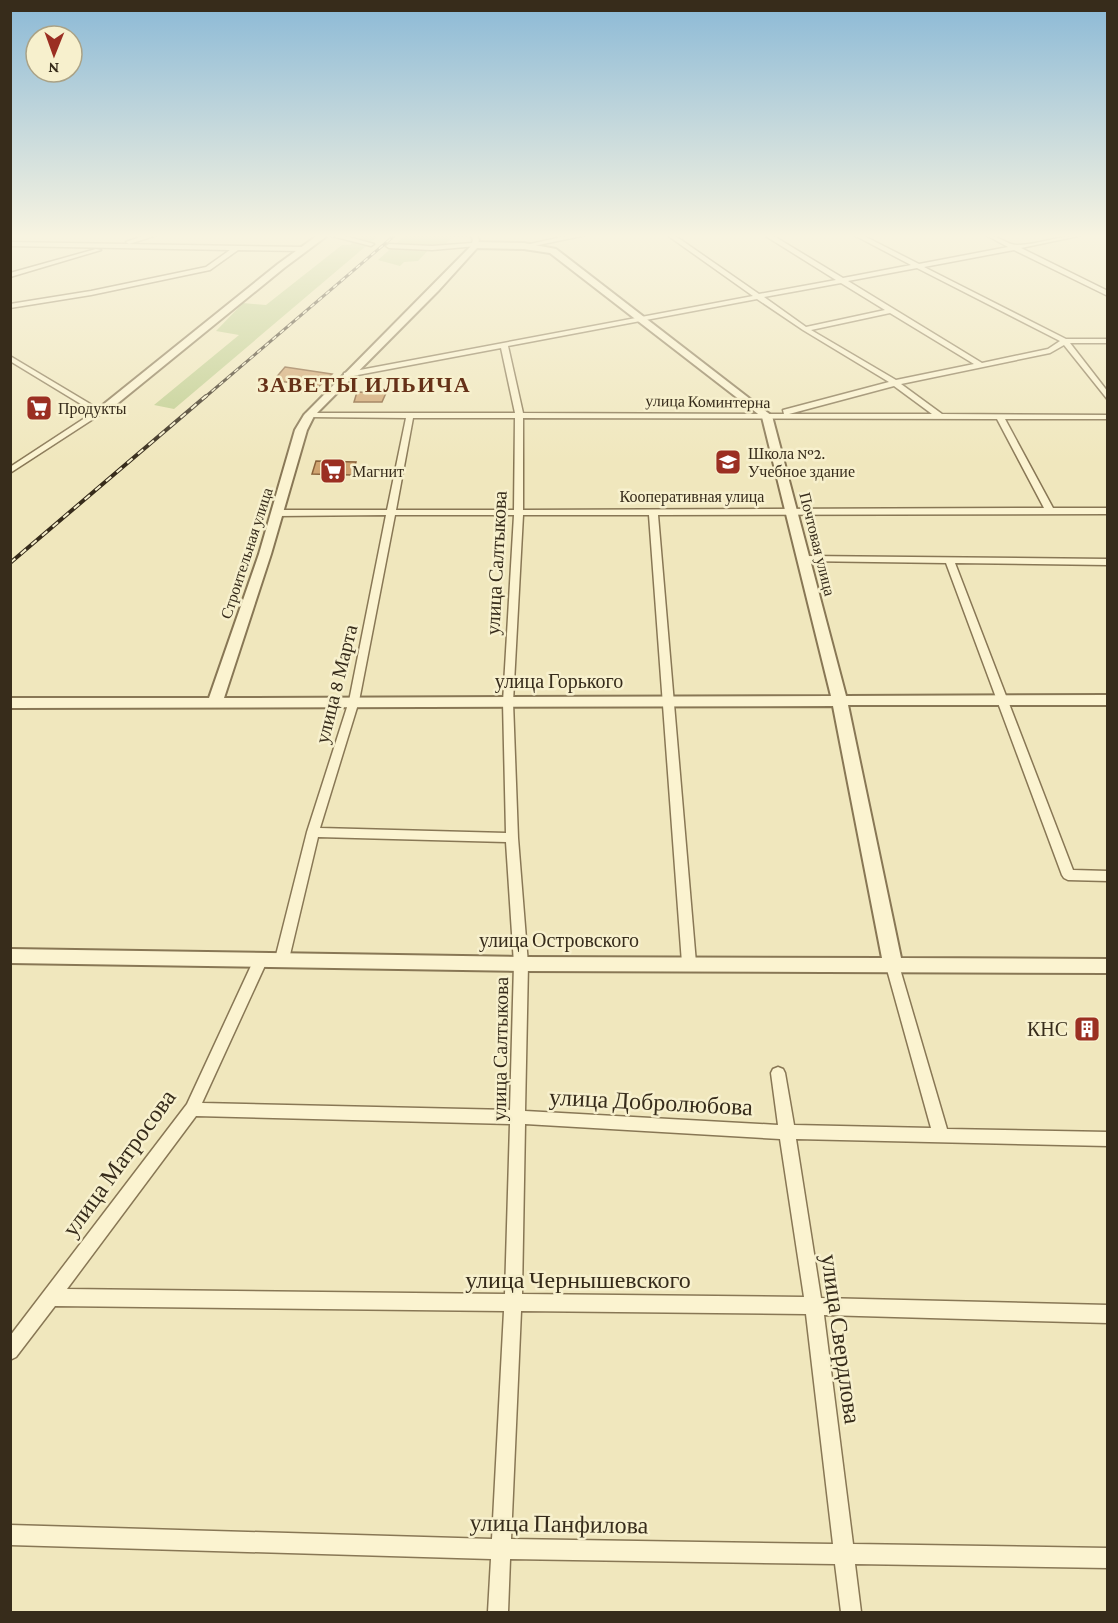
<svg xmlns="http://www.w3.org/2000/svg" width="1118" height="1623" viewBox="0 0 1118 1623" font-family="'Crimson Pro',serif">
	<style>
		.green { fill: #c0ce90 }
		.building { fill: #d0a470; stroke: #89623a; stroke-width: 1.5 }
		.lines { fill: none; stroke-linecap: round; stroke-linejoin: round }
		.minor-casing { stroke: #875; stroke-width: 3 }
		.tertiary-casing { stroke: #875; stroke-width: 4 }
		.minor { fill: #fbf3d0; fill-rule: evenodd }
		.tertiary { fill: #fbf3d0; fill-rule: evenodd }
		.rail-far1-casing { stroke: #372c1b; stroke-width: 3 }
		.rail-casing { stroke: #372c1b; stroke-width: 4 }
		.rail-far1 { stroke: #f7f0cd; stroke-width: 1.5; stroke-dasharray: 5; stroke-linecap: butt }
		.rail { stroke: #f7f0cd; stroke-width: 2; stroke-dasharray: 7; stroke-linecap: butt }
		.labels { text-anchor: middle; stroke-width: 5; stroke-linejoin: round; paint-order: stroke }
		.far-street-label { font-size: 16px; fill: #372c1b; stroke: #f7f0cd }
		.far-poi-label { font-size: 16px; fill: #372c1b; stroke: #f7f0cd; text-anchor: start }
		.street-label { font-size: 20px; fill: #372c1b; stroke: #f7f0cd }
		.poi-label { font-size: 20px; fill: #372c1b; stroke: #f7f0cd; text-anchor: end }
		.far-district-label { font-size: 22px; font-weight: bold; letter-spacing: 1.5px; fill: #663118; stroke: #f7f0cd }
		.near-street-label { font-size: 24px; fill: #372c1b; stroke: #f7f0cd }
	</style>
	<rect width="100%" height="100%" fill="#f0e7bd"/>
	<!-- green -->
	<g class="green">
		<path d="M363,235H379L174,409L154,405L239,335L216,331L243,303L266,305L342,245H350Z"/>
		<path d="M406,235H470L472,238L452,237L445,245H433L418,261L404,262L400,266L378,260Z"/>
	</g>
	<!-- building -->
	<g class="building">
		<path d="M285,367L332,374L312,393H307L290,391L297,384L274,380Z"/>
		<path d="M357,392L386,393L382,402H354Z"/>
		<path d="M316,461L356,462L352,475L312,474Z"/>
	</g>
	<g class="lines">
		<defs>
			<g id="minor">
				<path d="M146,235H157L129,244L126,242Z"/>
				<path d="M328,235H341L374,244L371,246Z"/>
				<path d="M470,235H476L479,240L477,246L432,250L389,248L386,246L389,244L432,246L472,243L473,240Z"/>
				<path d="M571,235H586L524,248L521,246Z"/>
				<path d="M667,235H674L759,294L836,280L764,235H772L843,278L911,265L854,235H862L919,264L1008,247L986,235C998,235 1007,245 1017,245C1038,245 1060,235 1083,235L1021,248L1108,291V296L1014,250L924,267L1066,339H1108V343H1070L1108,392V400L1064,345L1050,353L901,384L942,414L1108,415V419H1005L1053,508H1108V514L658,515L696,963L694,967L689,968L684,967L682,963L649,515H523L513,702L518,838L528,964L525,1111L778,1125L771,1073L773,1069L778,1067L783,1069L785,1073L794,1125L931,1128L886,966L888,962L893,961L898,962L947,1129L1108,1132V1146L796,1139L821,1298L1108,1305V1323L824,1315L853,1544L1108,1548V1568L855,1564L861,1612H841L835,1564L510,1559L508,1612H488L491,1559L10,1545V1525L492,1539L504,1311L55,1306L16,1357L10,1360V1336L187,1104L256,955L261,954L266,955L268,959L202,1103L510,1110L514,964L506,842L318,837L289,959L287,963L282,964L277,963L275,959L307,832L349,701L386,515L277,516L273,513L277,510H387L406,418L309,417L305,415L306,413H515L501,348L347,377H344V373L753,296ZM917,268L1060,341L1048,349L982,363L848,281ZM841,283L885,310L806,327L764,297ZM757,299L803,330L889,382L783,410L784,414L523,413L508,346ZM890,313L974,364L896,380L811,330ZM894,386L932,414H788H789ZM413,418H515L514,510H396ZM523,418L997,419L1044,508L523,510ZM395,515H514L503,702L506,833L320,828L359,701ZM196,1116L510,1124L505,1294L67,1289ZM525,1124L780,1139L804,1297L522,1294ZM521,1311L806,1314L833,1544L511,1539Z"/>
				<path d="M10,242L304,247L307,249L304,251L238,250L210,270L91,295L10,308V304L91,291L206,267L230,250L10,246Z"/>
				<path d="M96,249L101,250L10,277V273Z"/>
				<path d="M10,356L97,408L107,410L10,473V467L94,412L10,361Z"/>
				<path d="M805,556L1108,559V565L955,563L1073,870L1108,871V881L1068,880L1064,878L1062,875L946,563L802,561V557Z"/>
			</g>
			<g id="tertiary">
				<path d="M318,235H328L284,268L107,412H99V408L278,264Z"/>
				<path d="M475,242L524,243L556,249L772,416L846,696L1108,695V705H848L901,958L1108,959V973L521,971L10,963V949L521,957L882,958L833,706L10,708V698H209L259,554L295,430L304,415ZM477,248L524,249L550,253L762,417L831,696L224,698L271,554L307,430L314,416L439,290Z"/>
			</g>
		</defs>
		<!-- minor casing -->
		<use href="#minor" class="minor-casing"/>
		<!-- tertiary casing -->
		<use href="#tertiary" class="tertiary-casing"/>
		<!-- minor -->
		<use href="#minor" class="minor"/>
		<!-- tertiary -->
		<use href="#tertiary" class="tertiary"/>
		<defs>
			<path id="rail-far1" d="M204,398L395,235"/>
			<path id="rail" d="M10,563L206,396"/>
		</defs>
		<!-- rail-far1 casing -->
		<use href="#rail-far1" class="rail-far1-casing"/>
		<!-- rail casing -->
		<use href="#rail" class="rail-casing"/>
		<!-- rail-far1 -->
		<use href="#rail-far1" class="rail-far1"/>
		<!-- rail -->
		<use href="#rail" class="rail"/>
	</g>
	<!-- sky -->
	<linearGradient id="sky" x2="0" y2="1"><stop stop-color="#8bb9d6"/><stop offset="0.51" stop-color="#f8f4e1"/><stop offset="1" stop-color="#f8f4e1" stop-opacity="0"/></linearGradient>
	<rect width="1118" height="463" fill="url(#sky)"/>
	<!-- icons -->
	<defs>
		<symbol id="supermarket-square" viewBox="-11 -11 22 22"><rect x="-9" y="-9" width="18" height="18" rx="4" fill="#9b2f22" stroke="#f7f0cd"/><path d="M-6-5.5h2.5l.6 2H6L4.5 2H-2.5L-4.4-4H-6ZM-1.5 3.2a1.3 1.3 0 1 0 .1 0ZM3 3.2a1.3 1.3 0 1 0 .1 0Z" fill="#fff"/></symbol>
		<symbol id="school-square" viewBox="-11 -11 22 22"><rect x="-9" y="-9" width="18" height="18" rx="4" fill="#9b2f22" stroke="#f7f0cd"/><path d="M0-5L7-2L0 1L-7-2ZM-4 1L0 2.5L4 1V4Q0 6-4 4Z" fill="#fff"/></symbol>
		<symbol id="building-square" viewBox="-11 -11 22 22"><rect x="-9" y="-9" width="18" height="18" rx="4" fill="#9b2f22" stroke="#f7f0cd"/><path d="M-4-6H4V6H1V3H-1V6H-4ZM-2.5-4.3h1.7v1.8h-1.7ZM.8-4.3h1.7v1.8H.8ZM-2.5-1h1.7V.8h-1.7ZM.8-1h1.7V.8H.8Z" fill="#fff"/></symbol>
	</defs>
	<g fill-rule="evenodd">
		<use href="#supermarket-square" x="24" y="393" width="30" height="30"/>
		<use href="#school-square" x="713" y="447" width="30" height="30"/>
		<use href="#supermarket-square" x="318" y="456" width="30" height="30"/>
		<use href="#building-square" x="1072" y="1014" width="30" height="30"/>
	</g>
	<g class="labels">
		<!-- far-street labels -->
		<g class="far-street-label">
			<text transform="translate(708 401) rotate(1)" y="6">улица Коминтерна</text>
			<text x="692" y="502">Кооперативная улица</text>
			<text transform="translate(818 544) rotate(76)" y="6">Почтовая улица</text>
			<text transform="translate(246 553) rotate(-72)" y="6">Строительная улица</text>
		</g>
		<!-- far-poi labels -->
		<g class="far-poi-label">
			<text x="58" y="414">Продукты</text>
			<text x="748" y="459">Школа №2.<tspan x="748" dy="18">Учебное здание</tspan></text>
			<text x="352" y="477">Магнит</text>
		</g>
		<!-- street labels -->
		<g class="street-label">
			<text transform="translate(496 563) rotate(-87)" y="7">улица Салтыкова</text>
			<text x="559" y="688">улица Горького</text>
			<text transform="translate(336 684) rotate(-76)" y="7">улица 8 Марта</text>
			<text x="559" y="947">улица Островского</text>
			<text transform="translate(500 1049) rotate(-89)" y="7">улица Салтыкова</text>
		</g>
		<!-- poi labels -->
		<g class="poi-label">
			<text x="1068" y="1036">КНС</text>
		</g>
		<!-- far-district labels -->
		<g class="far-district-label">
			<text x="364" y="392">ЗАВЕТЫ ИЛЬИЧА</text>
		</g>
		<!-- near-street labels -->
		<g class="near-street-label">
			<text transform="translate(651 1102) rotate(3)" y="8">улица Добролюбова</text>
			<text transform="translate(119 1163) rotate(-54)" y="8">улица Матросова</text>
			<text x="578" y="1288">улица Чернышевского</text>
			<text transform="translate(841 1339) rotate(82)" y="8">улица Свердлова</text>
			<text transform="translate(559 1524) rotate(1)" y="8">улица Панфилова</text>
		</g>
	</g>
	<!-- border -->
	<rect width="1118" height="1623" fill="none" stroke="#372c1b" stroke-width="24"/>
	<!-- north arrow -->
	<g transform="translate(54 54) rotate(181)"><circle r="28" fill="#f7f0cd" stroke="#aaa286" stroke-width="1.5"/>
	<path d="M0-4.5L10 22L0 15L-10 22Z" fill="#9b2f22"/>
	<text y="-9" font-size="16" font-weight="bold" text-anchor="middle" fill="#372c1b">N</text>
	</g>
</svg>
